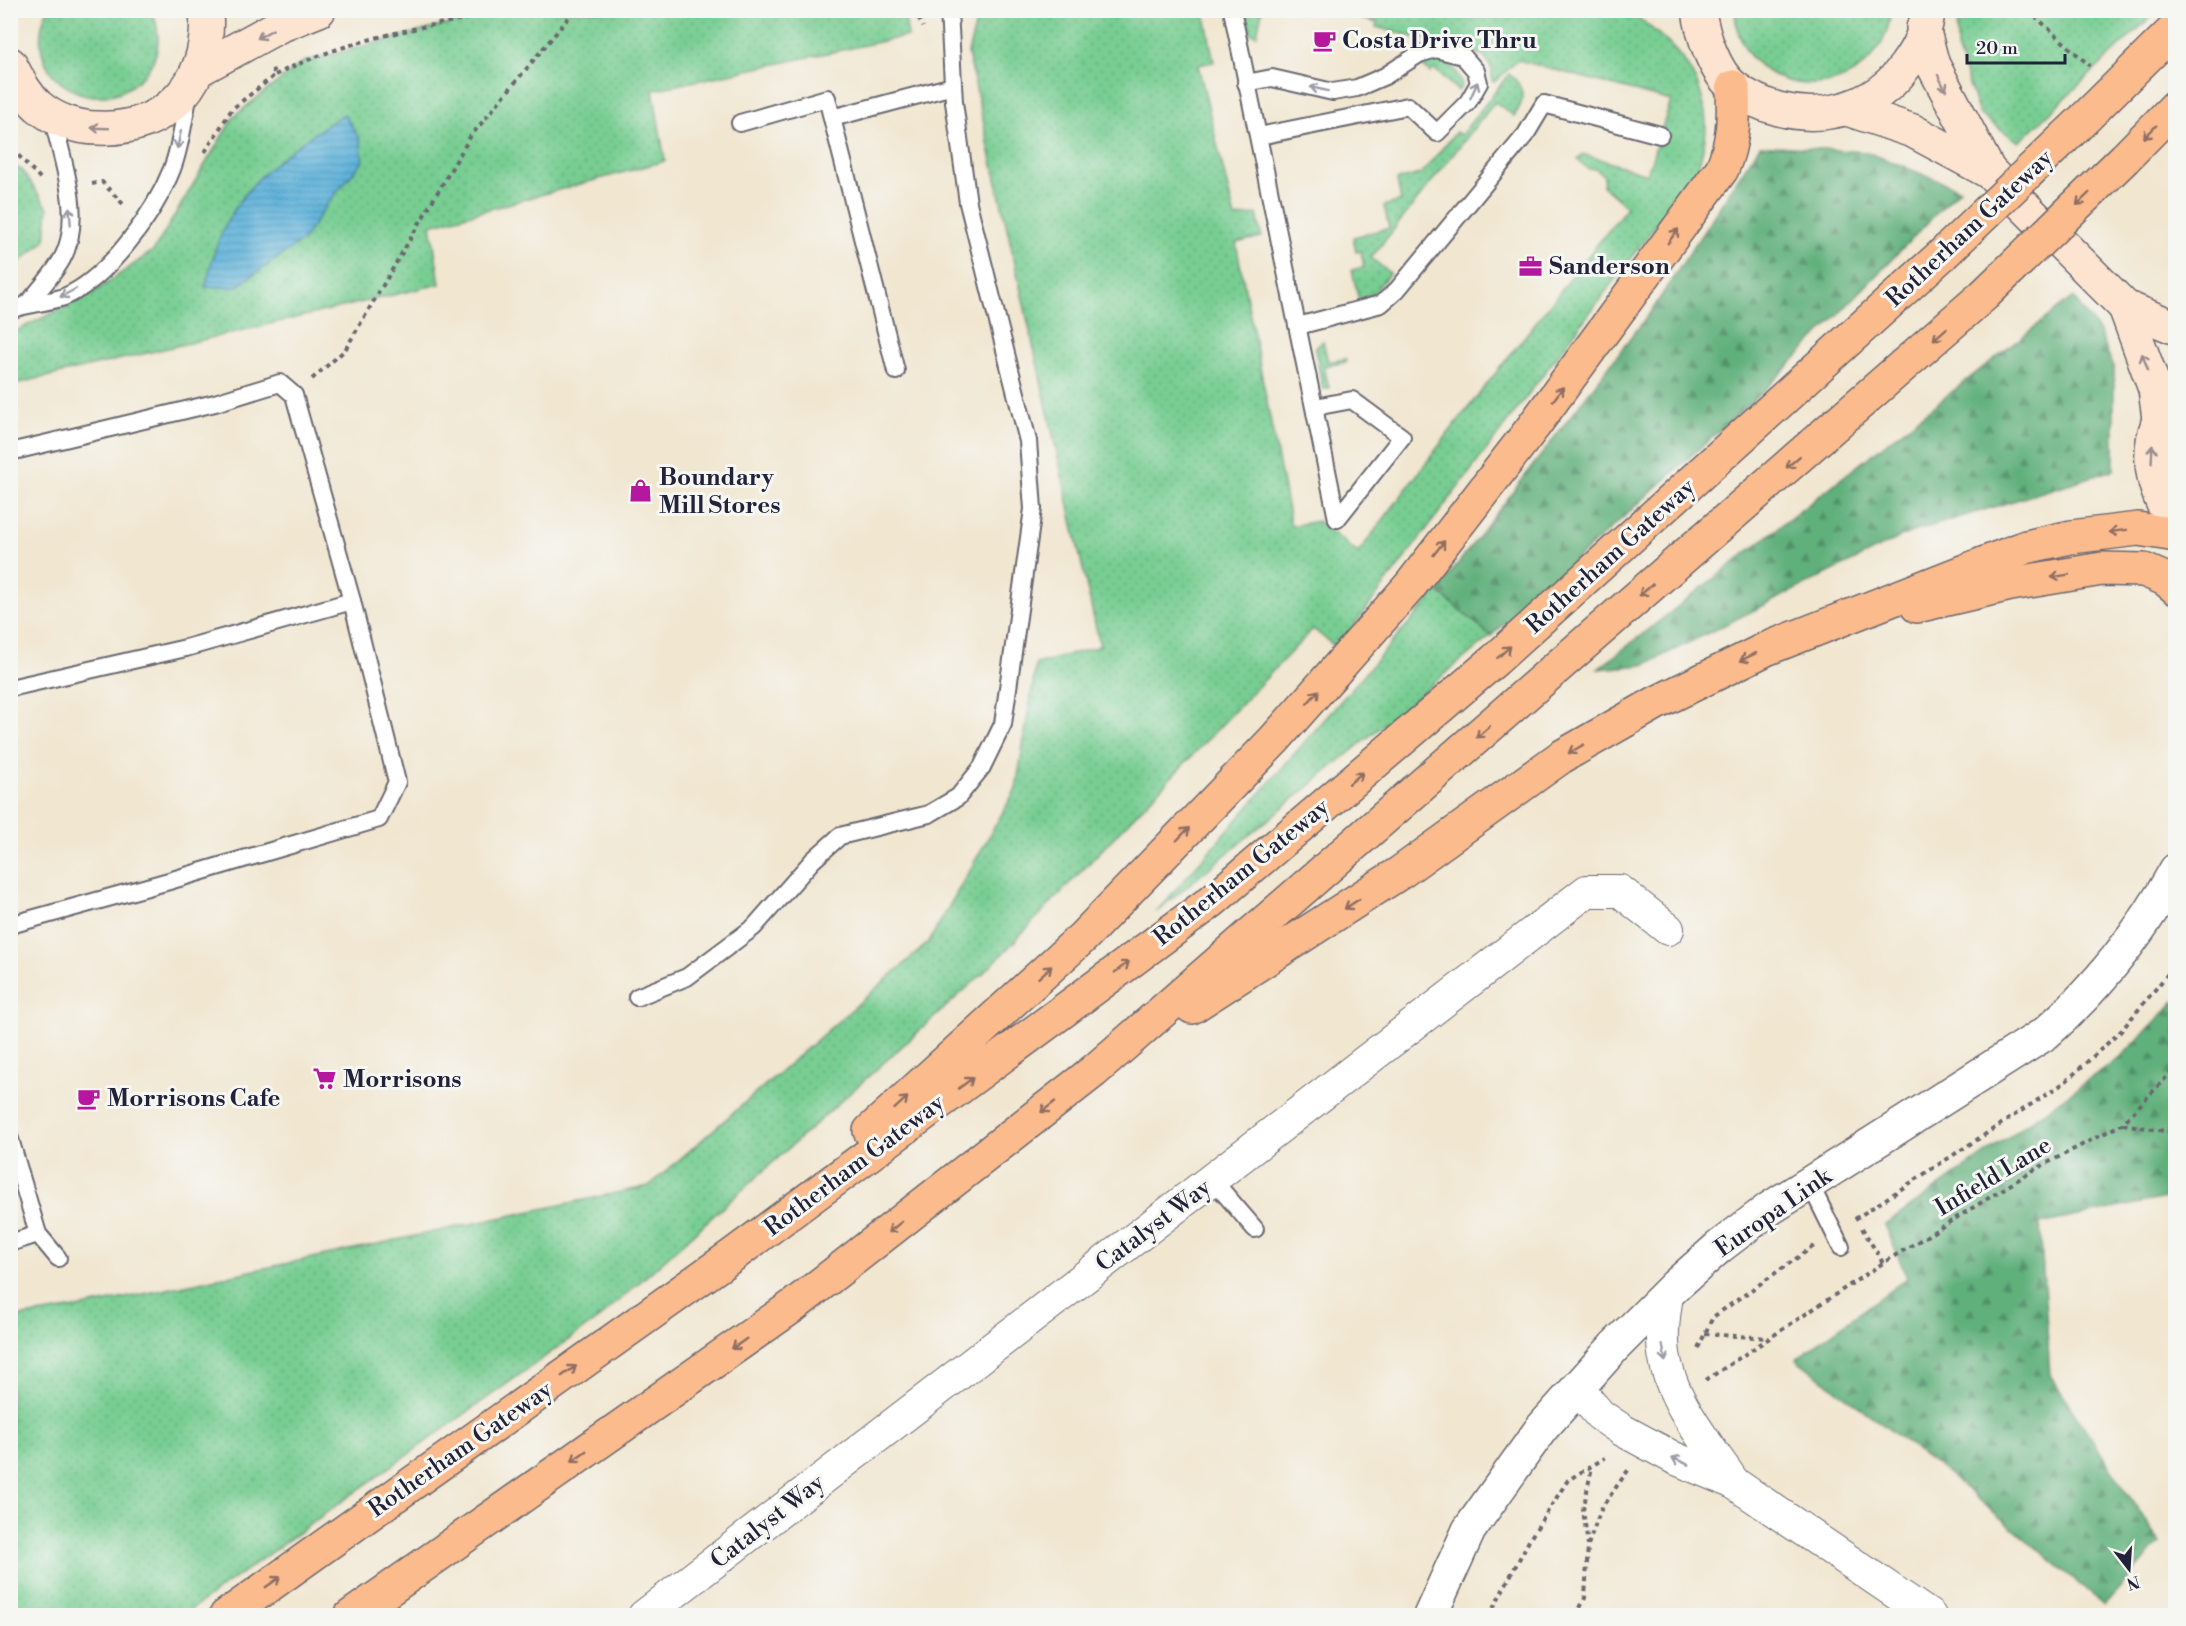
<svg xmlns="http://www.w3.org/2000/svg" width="2186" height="1626" viewBox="0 0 2186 1626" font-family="'Libre Bodoni',serif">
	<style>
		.grass { fill: url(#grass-dots); stroke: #4c7866; stroke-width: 1.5 }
		.forest { fill: url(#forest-firs); stroke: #42695c; stroke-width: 1.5 }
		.water { fill: url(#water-rules); stroke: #406a8b; stroke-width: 1.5 }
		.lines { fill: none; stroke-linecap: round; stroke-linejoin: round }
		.service-casing { stroke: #6a676f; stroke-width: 20 }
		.minor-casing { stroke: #6a676f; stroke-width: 34 }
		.tertiary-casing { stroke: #6a676f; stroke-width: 36 }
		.secondary-casing { stroke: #6a676f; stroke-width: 36 }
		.trunk-casing { stroke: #6a676f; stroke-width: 36 }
		.path { stroke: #6a676f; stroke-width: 4; stroke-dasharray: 4.5 4.5; stroke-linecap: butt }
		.service { stroke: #fff; stroke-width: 16 }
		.minor { stroke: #fff; stroke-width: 32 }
		.tertiary { stroke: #fff; stroke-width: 33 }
		.secondary { stroke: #fde4d1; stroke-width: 33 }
		.trunk { stroke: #fbbb8d; stroke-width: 33 }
		.trunk-bridge-casing { stroke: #6a676f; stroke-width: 36; stroke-linecap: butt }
		.trunk-bridge { stroke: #fbbb8d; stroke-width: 33 }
		.oneway { stroke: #9a8d8e }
		.oneway2 { stroke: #9c9ca7 }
		.oneway3 { stroke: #8e6e64 }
		.labels { text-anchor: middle; stroke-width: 6; stroke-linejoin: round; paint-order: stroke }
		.poi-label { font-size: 24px; font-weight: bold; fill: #22223b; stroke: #f6f6f2; text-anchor: start }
		.street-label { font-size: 24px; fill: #22223b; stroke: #f6f6f2 }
	</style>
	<defs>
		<pattern id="grass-dots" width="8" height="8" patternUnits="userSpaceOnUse" patternTransform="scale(1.5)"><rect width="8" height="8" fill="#77cd92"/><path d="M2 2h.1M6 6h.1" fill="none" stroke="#67b07f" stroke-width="1.8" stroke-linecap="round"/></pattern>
		<pattern id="forest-firs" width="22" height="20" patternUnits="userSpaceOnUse" patternTransform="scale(1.5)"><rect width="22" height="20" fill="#61b07c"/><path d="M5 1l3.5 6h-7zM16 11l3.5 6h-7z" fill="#508f67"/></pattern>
		<pattern id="water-rules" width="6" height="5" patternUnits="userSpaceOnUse" patternTransform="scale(1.5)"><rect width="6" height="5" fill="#5fb3db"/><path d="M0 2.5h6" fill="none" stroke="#4e91b3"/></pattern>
	</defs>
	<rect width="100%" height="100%" fill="#f6f6f2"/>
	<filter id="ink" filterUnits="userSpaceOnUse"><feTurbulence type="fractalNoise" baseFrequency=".0167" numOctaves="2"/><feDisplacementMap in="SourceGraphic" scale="12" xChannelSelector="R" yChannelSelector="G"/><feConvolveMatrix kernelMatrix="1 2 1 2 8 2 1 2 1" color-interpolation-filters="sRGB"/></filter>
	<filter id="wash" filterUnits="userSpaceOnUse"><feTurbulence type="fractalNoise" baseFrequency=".008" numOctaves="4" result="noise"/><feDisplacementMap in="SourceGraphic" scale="24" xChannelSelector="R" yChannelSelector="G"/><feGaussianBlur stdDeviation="1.35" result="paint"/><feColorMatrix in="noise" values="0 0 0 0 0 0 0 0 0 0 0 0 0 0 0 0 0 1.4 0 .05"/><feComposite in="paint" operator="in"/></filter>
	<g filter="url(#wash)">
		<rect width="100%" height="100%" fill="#f1e6d0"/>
		<!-- grass -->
		<g class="grass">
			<path d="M47,11H152C160,29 161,51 149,68C105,130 16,80 47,11Z"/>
			<path d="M529,11H904L908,36L653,90L665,161L431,225L440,284L11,385L10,334L91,294L154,250L234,116L303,62L479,16Z"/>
			<path d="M979,11H1204L1214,62L1198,65L1235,218L1257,214L1262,237L1236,243L1291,526L1318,521L1358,553L1457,422L1627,207L1603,186L1604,176L1596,169H1588L1578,160L1583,154L1647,174L1671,101L1518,60L1494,82L1492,81V68L1483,55L1376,27L1377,23L1333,11H1630C1670,42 1704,70 1706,124C1707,138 1701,155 1698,169L1337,648L1313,629L989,968L602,1316L183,1615L11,1616V1318L83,1307L649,1186L928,943L1016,789L1036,664L1100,646L968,53Z"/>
			<path d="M1246,11H1262L1257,35L1250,33Z"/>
			<path d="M1735,11V10L1891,11C1880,110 1739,107 1735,11Z"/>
			<path d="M1956,11V10L2157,11L2019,142L1979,114L1957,48Z"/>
			<path d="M1432,59C1449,61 1458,69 1462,86L1458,91L1434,69L1430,73L1420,63Z"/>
			<path d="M1509,74C1525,86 1526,100 1514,116L1495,102L1371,258L1390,273L1372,295L1359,301L1352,270L1364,267L1361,251L1356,252L1353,237L1389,228L1384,206L1401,201L1397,180L1421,174L1456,132L1461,135Z"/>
			<path d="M11,165L22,170L48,208L45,241L11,269Z"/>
			<path d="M1323,341L1328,362L1346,359V362L1324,366L1329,388L1323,389L1315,349Z"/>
			<path d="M1437,591L1491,636L1156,912Z"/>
		</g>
		<!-- forest -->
		<g class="forest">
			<path d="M1760,145L1867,152L1960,189L1767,388L1491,636L1437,591L1652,310Z"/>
			<path d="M2073,297L2100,333L2114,369V470L1909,533L1644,665L1598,669Z"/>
			<path d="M2175,1001V1196L2040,1224L2050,1375L2160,1543L2104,1605L1952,1477L1796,1359L1907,1278L1885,1225L2122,1056Z"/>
		</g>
		<!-- water -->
		<path class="water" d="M344,114L360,139L363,161L328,203L303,240L236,287H205C211,269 214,247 223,230C249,175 295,146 344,114Z"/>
	</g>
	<g filter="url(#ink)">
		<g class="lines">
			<defs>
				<g id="service">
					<path d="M1232,10L1337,519"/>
					<path d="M1246,83L1272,78L1333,92L1357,88L1385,76L1419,54L1436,49L1463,56L1476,71L1479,83L1468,102L1437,133L1408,106L1259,136"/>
					<path d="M832,118L896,371"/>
					<path d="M740,123L827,98L832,118L953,86"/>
					<path d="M28,303C40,289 53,275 62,259C85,217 61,158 52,115"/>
					<path d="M10,310C28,303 47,303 64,297C108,279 155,212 172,169C181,146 184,117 189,93"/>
					<path d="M1298,326L1381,304L1397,290L1526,134L1544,104L1660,135"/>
					<path d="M1315,407L1352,400L1402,437L1337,519"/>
					<path d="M10,452L215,403L280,383L294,395L352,601L186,648L10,688"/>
					<path d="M10,925L169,881L379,819L397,782L352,601"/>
					<path d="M637,997L687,977L754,927L813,860L840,836L929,814L958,797L982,767L1003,724L1033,509L1028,441L968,203L954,102L949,10"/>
					<path d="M10,1139L38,1234L58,1258"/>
					<path d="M1212,1179L1255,1229"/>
					<path d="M1810,1184L1841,1247"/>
					<path d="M10,1243L38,1234"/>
				</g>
				<g id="minor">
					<path d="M1667,1295C1665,1310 1662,1325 1663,1341C1664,1394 1706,1441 1734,1483"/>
					<path d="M1577,1388L1600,1415L1622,1430L1674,1458L1734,1483L1930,1616"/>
					<path d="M644,1616L1587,891H1620L1668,929"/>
				</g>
				<path id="tertiary" d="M1430,1616L1469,1530L1541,1429L1615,1346L1676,1285L1719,1247L1769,1209L2046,1033C2099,986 2141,933 2176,870"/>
				<g id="secondary">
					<path d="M1699,10C1702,34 1715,74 1735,88C1789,128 1867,121 1906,65C1917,50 1927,30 1928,10"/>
					<path d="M1923,28L1933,65L1990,173"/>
					<path d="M10,64C18,79 25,94 38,106C54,120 77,128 98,128C168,131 212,80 206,10"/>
					<path d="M198,70L279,26L319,10"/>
					<path d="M1847,109L1913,131L1991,173L2125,307L2176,328"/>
					<path d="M2125,307L2155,389L2159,419"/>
					<path d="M2176,391C2141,437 2146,481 2176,527"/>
				</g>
				<g id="trunk">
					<path d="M2085,118L2176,28"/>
					<path d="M2125,158L2176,106"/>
					<path d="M1917,606L2011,584L2102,569L2144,570L2165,579L2176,588"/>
					<path d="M1192,1007L1401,872L1561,757L1656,703L1766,649L2026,547L2071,537L2138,529L2176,535"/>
					<path d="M870,1131L1083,937L1274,740L1410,586L1533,427L1722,169C1734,141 1734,117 1733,87"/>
					<path d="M226,1616L733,1255L1212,901L1495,660L1943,254"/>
					<path d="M351,1616L793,1306L1094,1071L1984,295"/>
				</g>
			</defs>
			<!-- service casing -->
			<use href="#service" class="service-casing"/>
			<!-- minor casing -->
			<use href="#minor" class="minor-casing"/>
			<!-- tertiary casing -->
			<use href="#tertiary" class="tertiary-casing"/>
			<!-- secondary casing -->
			<use href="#secondary" class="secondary-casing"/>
			<!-- trunk casing -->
			<use href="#trunk" class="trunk-casing"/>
			<!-- path -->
			<g class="path">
				<path d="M915,10L923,27"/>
				<path d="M2028,10L2090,66"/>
				<path d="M275,75C350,37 432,25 514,10"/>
				<path d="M10,152L18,155L41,179"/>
				<path d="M205,152L232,109L275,75L271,66"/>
				<path d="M92,184L102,182L125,206"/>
				<path d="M312,379L345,350L470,137L575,10"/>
				<path d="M2123,1124L2176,1133"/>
				<path d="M1855,1219L2064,1083L2121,1031L2176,964"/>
				<path d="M1862,1228L1883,1263"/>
				<path d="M1705,1334L1769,1338"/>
				<path d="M1698,1348L1713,1317L1814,1246"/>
				<path d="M1706,1380L1883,1263L2034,1170L2122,1124L2176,1067"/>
				<path d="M1588,1545L1602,1507L1629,1469"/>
				<path d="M1489,1616L1531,1537L1568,1480L1605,1458"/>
				<path d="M1576,1616L1585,1598L1588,1545L1583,1510L1592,1467"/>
			</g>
			<!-- service -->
			<use href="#service" class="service"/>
			<!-- minor -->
			<use href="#minor" class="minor"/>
			<!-- tertiary -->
			<use href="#tertiary" class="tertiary"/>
			<!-- secondary -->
			<use href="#secondary" class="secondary"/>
			<!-- trunk -->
			<use href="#trunk" class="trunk"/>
			<defs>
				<g id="trunk-bridge">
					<path d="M1943,254L2085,118"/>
					<path d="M1984,295L2125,158"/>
				</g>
			</defs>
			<!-- trunk-bridge casing -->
			<use href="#trunk-bridge" class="trunk-bridge-casing"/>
			<!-- trunk-bridge -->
			<use href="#trunk-bridge" class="trunk-bridge"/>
		</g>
		<!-- one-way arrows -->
		<defs><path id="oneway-shaft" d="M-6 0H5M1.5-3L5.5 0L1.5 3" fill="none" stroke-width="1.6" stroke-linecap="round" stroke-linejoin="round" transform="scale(1.5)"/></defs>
		<g class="oneway">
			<use href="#oneway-shaft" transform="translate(265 34) rotate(150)"/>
			<use href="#oneway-shaft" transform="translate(1942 83) rotate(63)"/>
			<use href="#oneway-shaft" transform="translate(100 128) rotate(-178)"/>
			<use href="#oneway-shaft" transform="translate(2145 362) rotate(-110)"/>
			<use href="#oneway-shaft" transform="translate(2152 454) rotate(-87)"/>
		</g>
		<g class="oneway2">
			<use href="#oneway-shaft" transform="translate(1319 89) rotate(-167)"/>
			<use href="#oneway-shaft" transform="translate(1474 90) rotate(-66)"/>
			<use href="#oneway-shaft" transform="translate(179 140) rotate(102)"/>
			<use href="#oneway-shaft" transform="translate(70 216) rotate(-95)"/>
			<use href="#oneway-shaft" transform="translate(68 293) rotate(152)"/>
			<use href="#oneway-shaft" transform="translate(1664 1353) rotate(81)"/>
			<use href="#oneway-shaft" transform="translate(1680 1461) rotate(-156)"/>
		</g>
		<g class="oneway3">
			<use href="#oneway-shaft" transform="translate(2150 132) rotate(134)"/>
			<use href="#oneway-shaft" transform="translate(2083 199) rotate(136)"/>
			<use href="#oneway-shaft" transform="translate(1673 236) rotate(-54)"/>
			<use href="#oneway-shaft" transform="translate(1940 334) rotate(139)"/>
			<use href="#oneway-shaft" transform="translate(1558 394) rotate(-54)"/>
			<use href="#oneway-shaft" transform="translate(1793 462) rotate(139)"/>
			<use href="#oneway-shaft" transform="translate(2118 531) rotate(173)"/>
			<use href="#oneway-shaft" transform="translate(1439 548) rotate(-52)"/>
			<use href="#oneway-shaft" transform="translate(2060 576) rotate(171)"/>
			<use href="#oneway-shaft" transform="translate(1646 590) rotate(139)"/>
			<use href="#oneway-shaft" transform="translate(1504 652) rotate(-42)"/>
			<use href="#oneway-shaft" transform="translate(1748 657) rotate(154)"/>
			<use href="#oneway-shaft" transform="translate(1313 697) rotate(-49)"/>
			<use href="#oneway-shaft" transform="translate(1483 732) rotate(139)"/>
			<use href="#oneway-shaft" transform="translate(1576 749) rotate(150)"/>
			<use href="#oneway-shaft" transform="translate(1356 778) rotate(-40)"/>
			<use href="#oneway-shaft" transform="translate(1183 834) rotate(-46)"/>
			<use href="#oneway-shaft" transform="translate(1352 904) rotate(147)"/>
			<use href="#oneway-shaft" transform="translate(1122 967) rotate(-37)"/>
			<use href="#oneway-shaft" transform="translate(1045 972) rotate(-42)"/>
			<use href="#oneway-shaft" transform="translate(966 1083) rotate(-37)"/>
			<use href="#oneway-shaft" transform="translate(901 1103) rotate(-42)"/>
			<use href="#oneway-shaft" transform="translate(1048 1107) rotate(142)"/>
			<use href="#oneway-shaft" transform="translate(895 1227) rotate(142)"/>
			<use href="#oneway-shaft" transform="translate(739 1344) rotate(145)"/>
			<use href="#oneway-shaft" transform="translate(569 1371) rotate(-35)"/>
			<use href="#oneway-shaft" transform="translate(579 1456) rotate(145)"/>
			<use href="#oneway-shaft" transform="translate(273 1582) rotate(-35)"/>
		</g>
	</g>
	<!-- icons -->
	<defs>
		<symbol id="cafe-bare" viewBox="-9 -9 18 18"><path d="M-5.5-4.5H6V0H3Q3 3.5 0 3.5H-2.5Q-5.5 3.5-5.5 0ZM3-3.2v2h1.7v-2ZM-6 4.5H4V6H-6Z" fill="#b5179e" stroke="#f6f6f2" stroke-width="2.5" paint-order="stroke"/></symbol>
		<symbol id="office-bare" viewBox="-9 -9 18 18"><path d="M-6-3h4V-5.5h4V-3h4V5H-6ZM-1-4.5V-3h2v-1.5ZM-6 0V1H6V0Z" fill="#b5179e" stroke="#f6f6f2" stroke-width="2.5" paint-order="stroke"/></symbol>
		<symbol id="shop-bare" viewBox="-9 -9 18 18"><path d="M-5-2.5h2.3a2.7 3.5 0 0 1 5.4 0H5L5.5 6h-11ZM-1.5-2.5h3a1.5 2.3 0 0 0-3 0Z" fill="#b5179e" stroke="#f6f6f2" stroke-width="2.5" paint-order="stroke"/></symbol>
		<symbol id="supermarket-bare" viewBox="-9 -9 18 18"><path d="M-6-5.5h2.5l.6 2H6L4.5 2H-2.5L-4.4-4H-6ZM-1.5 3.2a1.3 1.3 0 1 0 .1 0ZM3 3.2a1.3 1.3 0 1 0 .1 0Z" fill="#b5179e" stroke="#f6f6f2" stroke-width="2.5" paint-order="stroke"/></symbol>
	</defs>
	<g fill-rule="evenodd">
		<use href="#cafe-bare" x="1308" y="24" width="33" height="33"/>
		<use href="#office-bare" x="1514" y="250" width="33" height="33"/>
		<use href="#shop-bare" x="624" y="474" width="33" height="33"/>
		<use href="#supermarket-bare" x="308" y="1062" width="33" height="33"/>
		<use href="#cafe-bare" x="72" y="1082" width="33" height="33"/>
	</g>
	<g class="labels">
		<!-- poi labels -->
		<g class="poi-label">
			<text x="1342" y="48">Costa Drive Thru</text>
			<text x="1549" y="274">Sanderson</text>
			<text x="659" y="485">Boundary<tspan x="659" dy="28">Mill Stores</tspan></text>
			<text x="343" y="1087">Morrisons</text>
			<text x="107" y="1106">Morrisons Cafe</text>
		</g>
		<!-- street labels -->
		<g class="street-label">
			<text transform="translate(1969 228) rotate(-43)" y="8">Rotherham Gateway</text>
			<text transform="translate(1610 556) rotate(-42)" y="8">Rotherham Gateway</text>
			<text transform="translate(1241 872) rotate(-39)" y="8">Rotherham Gateway</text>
			<text transform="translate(854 1165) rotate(-37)" y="8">Rotherham Gateway</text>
			<text transform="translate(1993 1176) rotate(-31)" y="8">Infield Lane</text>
			<text transform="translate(1773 1212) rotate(-35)" y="8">Europa Link</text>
			<text transform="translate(1153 1225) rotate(-37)" y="8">Catalyst Way</text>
			<text transform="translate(460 1449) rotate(-35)" y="8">Rotherham Gateway</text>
			<text transform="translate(767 1521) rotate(-38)" y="8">Catalyst Way</text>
		</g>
	</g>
	<!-- margin -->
	<rect width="2186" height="1626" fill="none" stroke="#f6f6f2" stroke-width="36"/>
	<!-- north arrow -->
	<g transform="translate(2129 1569) rotate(163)" stroke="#f6f6f2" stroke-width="4.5" paint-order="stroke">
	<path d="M0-4.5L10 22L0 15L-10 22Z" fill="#22223b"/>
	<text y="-9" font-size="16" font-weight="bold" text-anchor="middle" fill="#22223b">N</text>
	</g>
	<!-- scale -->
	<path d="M1967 54v9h98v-9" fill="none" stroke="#22223b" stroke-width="3"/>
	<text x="1976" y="54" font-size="18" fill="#22223b" stroke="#f6f6f2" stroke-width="4.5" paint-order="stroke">20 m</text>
</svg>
